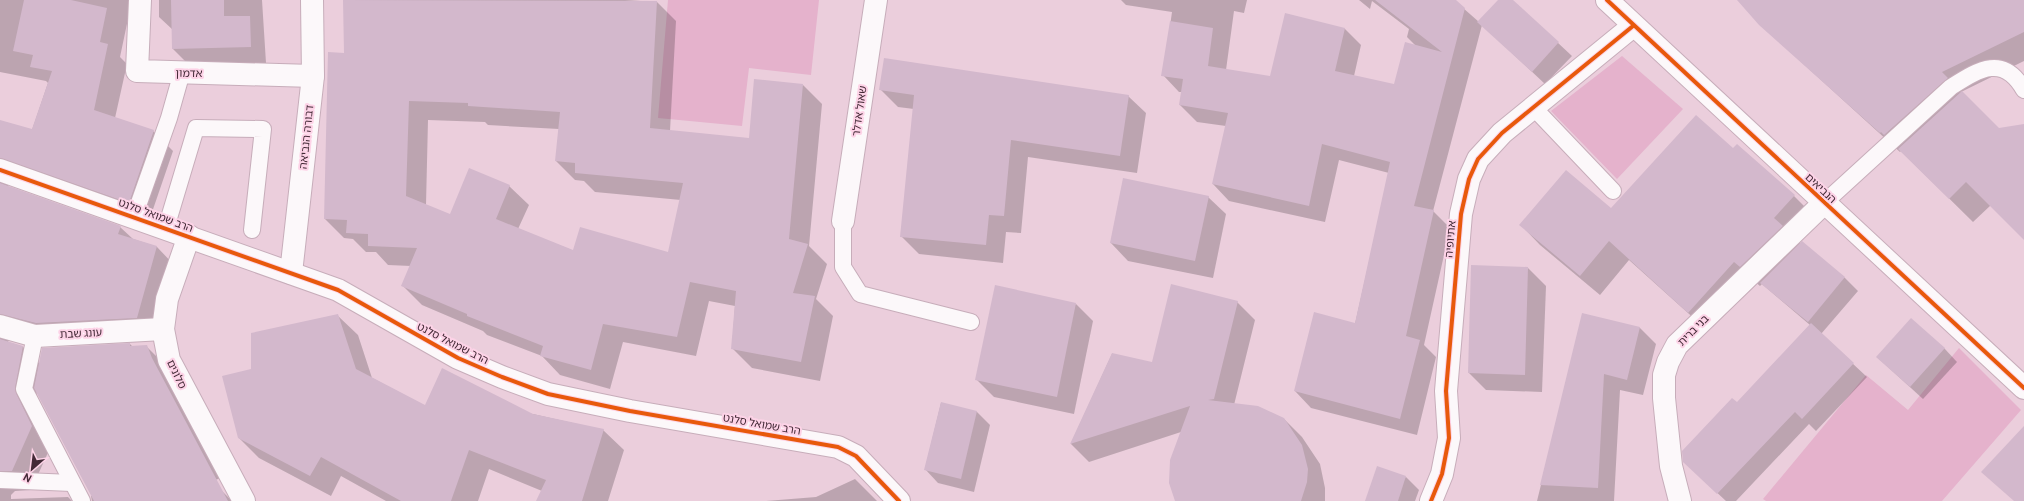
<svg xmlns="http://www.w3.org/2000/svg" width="2024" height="501" viewBox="0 0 2024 501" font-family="Overpass,'Noto Sans Hebrew',sans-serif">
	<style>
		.green { fill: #e5b2cc }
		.shadow { fill: #0003; fill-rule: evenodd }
		.building { fill: #d3b8cc; fill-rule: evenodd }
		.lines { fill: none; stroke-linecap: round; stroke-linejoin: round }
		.lane-casing { stroke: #c7adba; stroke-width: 18 }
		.street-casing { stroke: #c7adba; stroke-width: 24 }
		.secondary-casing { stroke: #c7adba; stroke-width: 24 }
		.lane { stroke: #fcf8fa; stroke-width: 16 }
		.street { stroke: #fcf8fa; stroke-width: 22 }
		.secondary { stroke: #fcf8fa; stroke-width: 22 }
		.cycleway-casing { stroke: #fdd3e7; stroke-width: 6 }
		.cycleway { stroke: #e8590c; stroke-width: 4 }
		.labels { text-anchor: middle; stroke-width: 4; stroke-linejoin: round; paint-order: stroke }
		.street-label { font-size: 11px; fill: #432936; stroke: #fdd3e7 }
	</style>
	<rect width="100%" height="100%" fill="#ebcedc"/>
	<!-- green -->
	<g class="green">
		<path d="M668,0H819L811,75L749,68L742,126L658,118Z"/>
		<path d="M1622,56L1683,109L1617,179L1551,111Z"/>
		<path d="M1959,348L2021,410L1942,501H1766L1763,499L1866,375L1908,410Z"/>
	</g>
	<!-- shadow -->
	<g class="shadow">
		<path d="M0,0H132L120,57L127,64L115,118L153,131L173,151L149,221L12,180L7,187L120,227L133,239L157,247L176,267L157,337H10L8,342L23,347L40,364L43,349L130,344L133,347L146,346L166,366L224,477L203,484L221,490L232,501H92L91,496H93L37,391L34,408L51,446L31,490L15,491L11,495V499L68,497L72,501H0V121L32,130L48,83L46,81L0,72Z"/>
		<path d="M159,0H262L266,63L189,65L173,49V30L159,17Z"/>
		<path d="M344,0H625L657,2L676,21L670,131L750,139L803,85L822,104L809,246L827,264L816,299L833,316L820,381L752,368L732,348L735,306L709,301L696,356L623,342L610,389L560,375L542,356L487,335L483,331L422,305L403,286L411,266L388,265L376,252H366L353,239L344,238L325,219L329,53L345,54ZM428,120L485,122L488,125L559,129L556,161L575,180L584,181L595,192L681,200L669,253L574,251L518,229L529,205L509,186L450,216L426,205Z"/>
		<path d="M1121,0H1247L1244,13L1234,11L1226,70L1271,77L1286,14L1345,29L1361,45L1354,76L1395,86L1417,47L1407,37L1409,29L1372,1L1370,9L1359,0H1454L1479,22L1499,0H1512L1572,56L1545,84L1482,25L1433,211L1450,228L1424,345L1436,357L1417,435L1311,408L1295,391L1355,324L1389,173L1339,160L1325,222L1229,201L1213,184L1226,126L1197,122L1180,105L1182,92H1179L1163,75L1172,12L1126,5Z"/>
		<path d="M1745,0H2024V61L1961,92L1998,129L2024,128V238L1991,205L1973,222L1901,151L1900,152L1774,37Z"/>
		<path d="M880,89L1128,96L1146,113L1137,173L1028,157L1021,233L1006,232L1003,263L919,254L901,236L914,109L898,107Z"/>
		<path d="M1733,149L1794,196L1813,215L1793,238L1845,278L1858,291L1821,334L1867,377L1816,431L1809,424L1736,501H1726L1698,475L1737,404L1810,325L1762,284L1760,286L1754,281L1708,331L1629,260L1600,295L1540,245L1521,225L1612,209Z"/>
		<path d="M1208,197L1226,214L1213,278L1128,261L1111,243Z"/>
		<path d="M1528,268L1546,286L1542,392L1486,390L1469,373Z"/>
		<path d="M1237,302L1255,320L1234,405L1284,419L1302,437L1320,464L1325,488V501H1176L1181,432L1089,462L1071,444L1112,354L1152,363Z"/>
		<path d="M1076,304L1093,321L1074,414L994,397L977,380Z"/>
		<path d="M1583,314L1640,328L1656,344L1643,395L1620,390L1614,501H1537Z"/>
		<path d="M337,315L358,335L372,378L425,406L533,414L603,430L624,450L608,501H538L542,491L489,469L478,501H386L341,476L331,496L259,458L238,437L252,370Z"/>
		<path d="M1944,348L1957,362L1923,399L1877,357Z"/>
		<path d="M941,403L977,412L990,425L974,492L938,483L925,469Z"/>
		<path d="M1406,477L1419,490L1415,501H1366Z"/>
		<path d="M855,479L877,501H766L816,497Z"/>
	</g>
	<!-- building -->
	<g class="building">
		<path d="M24,0H71L107,8L100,42L108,44L94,110L154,130L129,203L0,158V120L32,129L52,71L30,67L33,55L13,51Z"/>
		<path d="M171,0H224V16H250L251,47L172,49Z"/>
		<path d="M343,0L657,1L650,128L749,138L754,79L803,84L789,239L808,244L793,293L815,296L801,362L731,349L736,291L690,282L677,337L603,324L591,370L540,356L543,346L467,316V314L401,286L417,248L368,246V234L346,233L347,220L324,219L328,52L344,53ZM409,101L468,103V106L560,112L555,161L575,163V173L683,183L668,252L580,227L573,250L496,219L510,185L469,168L450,214L406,196Z"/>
		<path d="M1375,0H1456L1465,8L1414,206L1434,210L1406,336L1420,340L1400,419L1294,391L1314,312L1355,323L1390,162L1322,144L1309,206L1212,184L1228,113L1179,105L1183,79L1161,76L1170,21L1213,28L1208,66L1270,76L1285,13L1345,28L1335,71L1394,84L1405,42L1442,52Z"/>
		<path d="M1498,0H1513L1559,42L1532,72L1477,22Z"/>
		<path d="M1737,0H2024V32L1942,72L1948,78L1884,135L1881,132L1880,133L1759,25Z"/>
		<path d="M884,58L1129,95L1120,156L1011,140L1004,216L989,215L986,245L900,237L914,95L879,90Z"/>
		<path d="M1962,91L1999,128L2024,124V240L1966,182L1949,199L1898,149Z"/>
		<path d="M1696,115L1733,148L1737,144L1795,195L1774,218L1783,226L1740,267L1734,262L1688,313L1609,241L1580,276L1519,225L1566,170L1611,208Z"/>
		<path d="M1123,178L1209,196L1195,261L1110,243Z"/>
		<path d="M0,183L121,226L118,234L157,246L137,318L36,323L0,314Z"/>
		<path d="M1802,241L1845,277L1808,322L1760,283Z"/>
		<path d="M1471,265L1528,267L1525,375L1468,373Z"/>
		<path d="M1171,284L1238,301L1214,399L1208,400L1258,406L1284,418L1302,445L1308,469L1307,482L1301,501H1175L1169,483L1170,460L1190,406L1070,444L1112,353L1152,362Z"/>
		<path d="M995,285L1076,303L1057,397L975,380Z"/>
		<path d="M1582,313L1640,327L1627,380L1604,374L1598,488L1540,485Z"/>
		<path d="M338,314L356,369L425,405L442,368L533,414L604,429L582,501H536L546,480L469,450L451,501H401L321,457L310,476L238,438L222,376L251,369V333Z"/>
		<path d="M1911,318L1945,348L1910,387L1876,357Z"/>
		<path d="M1811,323L1854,363L1802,419L1795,412L1717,494L1683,462L1682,451L1732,398L1737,402Z"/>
		<path d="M0,339L23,346L15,388L16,393L32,426L12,471H0Z"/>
		<path d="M130,343V346L147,345L152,358L228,501H94L34,388L42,348Z"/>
		<path d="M941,402L977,411L961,479L924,470Z"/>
		<path d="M2024,426V501H2014L1981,472Z"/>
		<path d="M1377,466L1406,476L1398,501H1365Z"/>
	</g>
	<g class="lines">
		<defs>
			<g id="lane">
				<path d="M1533,107L1613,191"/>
				<path d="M1824,203L1951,87C1978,70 2003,53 2024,90"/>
				<path d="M134,217L169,118L182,72"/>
				<path d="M843,221V267L860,294L971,322"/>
				<path d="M166,228L196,128L263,129L252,230"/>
				<path d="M35,336L24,389L82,501"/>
				<path d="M0,480L72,483"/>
			</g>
			<g id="street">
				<path d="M140,0L137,71L313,76"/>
				<path d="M0,170L338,290L458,358L502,377L548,394L630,411L838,447L856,456L899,501"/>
				<path d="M843,221L876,0"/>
				<path d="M189,236L167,299L163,329L169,360L244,501"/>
				<path d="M291,273L313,76L312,0"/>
				<path d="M0,326L35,336L163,329"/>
				<path d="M1431,501L1442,474L1449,438L1446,391L1461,214L1469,179L1478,159L1502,133L1633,26"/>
				<path d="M1680,501L1671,466L1664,398V375L1668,362L1677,345L1824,203"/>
			</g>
			<path id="secondary" d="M1607,0L2024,388"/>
		</defs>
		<!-- lane casing -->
		<use href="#lane" class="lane-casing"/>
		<!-- street casing -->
		<use href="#street" class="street-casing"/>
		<!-- secondary casing -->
		<use href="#secondary" class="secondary-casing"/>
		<!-- lane -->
		<use href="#lane" class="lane"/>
		<!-- street -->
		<use href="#street" class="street"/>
		<!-- secondary -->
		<use href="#secondary" class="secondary"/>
		<defs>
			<g id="cycleway">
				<path d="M1607,0L2024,388"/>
				<path d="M0,170L338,290L458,358L502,377L548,394L630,411L838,447L856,456L899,501"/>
				<path d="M1431,501L1442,474L1449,438L1446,391L1461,214L1469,179L1478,159L1502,133L1633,26"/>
			</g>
		</defs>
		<!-- cycleway casing -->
		<use href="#cycleway" class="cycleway-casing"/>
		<!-- cycleway -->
		<use href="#cycleway" class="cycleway"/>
	</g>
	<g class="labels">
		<!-- street labels -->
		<g class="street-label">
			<text transform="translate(189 73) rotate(1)" y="4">אדמון</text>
			<text transform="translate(859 111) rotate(-82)" y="4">שאול אדלר</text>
			<text transform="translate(306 137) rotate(-84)" y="4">דבורה הנביאה</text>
			<text transform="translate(1821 188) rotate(43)" y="4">הנביאים</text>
			<text transform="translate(156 215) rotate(20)" y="4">הרב שמואל סלנט</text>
			<text transform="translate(1450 239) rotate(-85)" y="4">אתיופיה</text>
			<text transform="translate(1693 330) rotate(-45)" y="4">בני ברית</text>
			<text transform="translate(81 333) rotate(-3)" y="4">עונג שבת</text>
			<text transform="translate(453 343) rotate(27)" y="4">הרב שמואל סלנט</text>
			<text transform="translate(177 374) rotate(64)" y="4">סלונים</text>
			<text transform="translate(762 424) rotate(10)" y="4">הרב שמואל סלנט</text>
		</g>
	</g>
	<!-- north arrow -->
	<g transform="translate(32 469) rotate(208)" stroke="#fdd3e7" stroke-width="3" paint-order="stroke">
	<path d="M0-3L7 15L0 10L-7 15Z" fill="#432936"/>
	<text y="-6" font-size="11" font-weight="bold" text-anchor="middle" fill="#432936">N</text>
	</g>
</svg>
